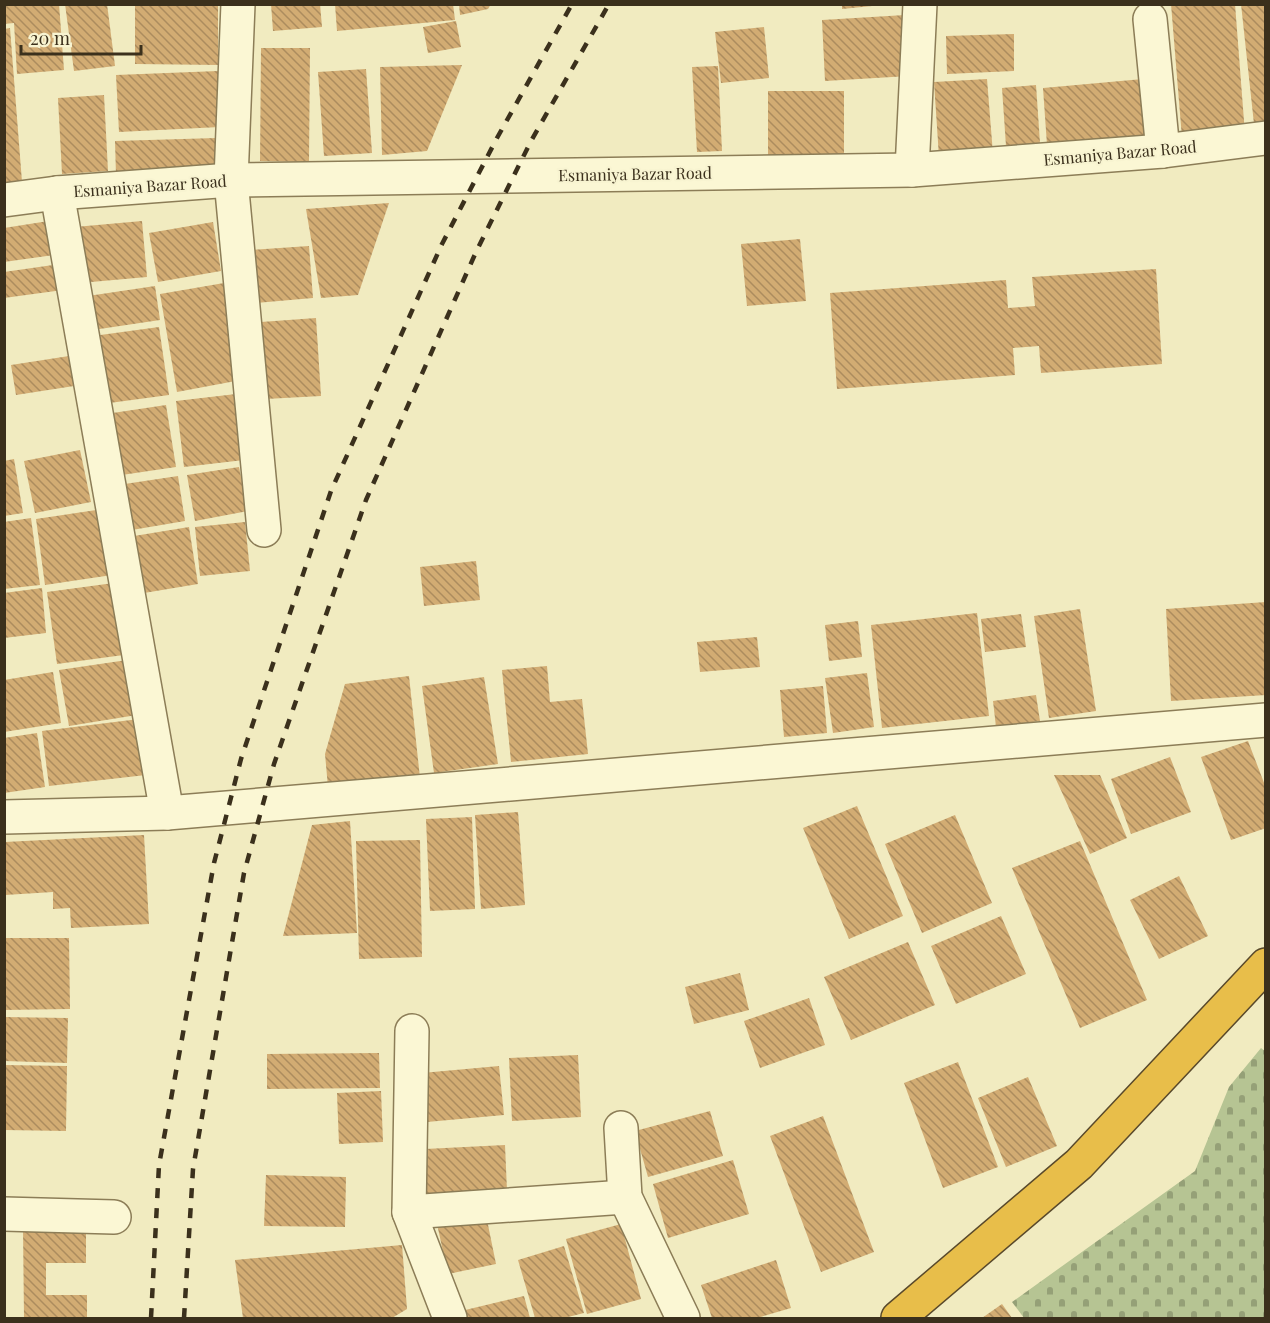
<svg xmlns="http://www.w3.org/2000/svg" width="1270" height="1323" viewBox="0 0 1270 1323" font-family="'Playfair Display',serif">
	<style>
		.cemetery { fill: url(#cemetery-stones) }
		.building { fill: url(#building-back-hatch) }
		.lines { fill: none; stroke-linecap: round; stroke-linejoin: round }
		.street-casing { stroke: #8c7d57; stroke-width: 36 }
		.highway-casing { stroke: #59492b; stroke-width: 36 }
		.street { stroke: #fbf7d4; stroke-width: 33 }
		.highway { stroke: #e8be4a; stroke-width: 33 }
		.rail { stroke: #3b301c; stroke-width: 4.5; stroke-dasharray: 10 10; stroke-linecap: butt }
		.labels { text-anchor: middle; stroke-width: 4.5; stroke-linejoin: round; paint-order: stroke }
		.street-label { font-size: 16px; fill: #3b301c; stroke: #f8f4d1 }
	</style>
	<defs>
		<pattern id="cemetery-stones" width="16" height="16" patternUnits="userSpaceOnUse" patternTransform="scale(1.5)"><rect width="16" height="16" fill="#b6c493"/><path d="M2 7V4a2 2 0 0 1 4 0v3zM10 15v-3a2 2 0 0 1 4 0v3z" fill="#95a077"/></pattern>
		<pattern id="building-back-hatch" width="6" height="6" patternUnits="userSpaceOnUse" patternTransform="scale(1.5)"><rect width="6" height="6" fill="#d2ac73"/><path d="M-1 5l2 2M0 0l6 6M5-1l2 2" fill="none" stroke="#ac8c5e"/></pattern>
	</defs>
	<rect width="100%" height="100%" fill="#f1ebc0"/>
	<!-- cemetery -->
	<path class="cemetery" d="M1261,1048L1266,1052L1265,1318H1024L1012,1302L1195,1171L1229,1087Z"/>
	<!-- building -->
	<g class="building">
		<path d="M4,4H59L64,70L17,74L14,23L4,24Z"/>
		<path d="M65,4H107L115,66L74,71Z"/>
		<path d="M135,4H218V65L135,64Z"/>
		<path d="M271,4H320L322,27L273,31Z"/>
		<path d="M335,4H453L455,20L337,31Z"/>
		<path d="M459,4H491L488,9L460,15Z"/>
		<path d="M842,4H872V6L842,9Z"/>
		<path d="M1171,4H1235L1245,134L1182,138Z"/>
		<path d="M1241,4H1266V123L1254,124Z"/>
		<path d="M905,15L909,76L825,81L822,20Z"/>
		<path d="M456,21L461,47L428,53L423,27Z"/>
		<path d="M764,27L769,78L721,83L715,32Z"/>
		<path d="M10,28L22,182L4,183V29Z"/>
		<path d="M1014,34V71L947,74L946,36Z"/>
		<path d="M261,48H310L309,162L260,161Z"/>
		<path d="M462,65L427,151L382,155L380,67Z"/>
		<path d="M718,66L722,151L697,152L692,67Z"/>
		<path d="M366,69L372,153L324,156L318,72Z"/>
		<path d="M218,71L220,127L119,132L116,75Z"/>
		<path d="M987,79L993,154L939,157L934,82Z"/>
		<path d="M1143,79L1148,136L1047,145L1043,88Z"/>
		<path d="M1036,85L1040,143L1006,146L1002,88Z"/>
		<rect x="768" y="91" width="76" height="70"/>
		<path d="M104,95L108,171L62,174L58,98Z"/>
		<path d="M216,138L217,171L116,175L115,141Z"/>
		<path d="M389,203L358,295L321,298L306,209Z"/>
		<path d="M55,220L61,254L4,262V228Z"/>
		<path d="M142,221L147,277L80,283L75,227Z"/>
		<path d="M213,222L221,271L158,282L149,233Z"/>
		<path d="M800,239L806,301L747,306L741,244Z"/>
		<path d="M309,246L313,298L256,303L252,250Z"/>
		<path d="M60,264L63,290L4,298V272Z"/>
		<path d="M1156,269L1162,364L1041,373L1039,346L1013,348L1015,375L837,389L830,293L1006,280L1008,308L1035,306L1032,277Z"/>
		<path d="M224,283L241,380L177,392L160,294Z"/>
		<path d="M155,286L160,320L93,330L88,296Z"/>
		<path d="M316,318L321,396L266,399L261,322Z"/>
		<path d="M159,327L169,395L102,404L93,336Z"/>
		<path d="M69,356L74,386L16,395L11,365Z"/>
		<path d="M236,394L244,460L184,467L176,401Z"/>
		<path d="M166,405L176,467L115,476L106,414Z"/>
		<path d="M80,450L91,502L35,513L24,461Z"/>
		<path d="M14,459L23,513L4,516V461Z"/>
		<path d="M239,467L248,511L195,521L187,475Z"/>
		<path d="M178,476L185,521L126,531L118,485Z"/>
		<path d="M103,509L112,575L45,585L36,519Z"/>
		<path d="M31,518L40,585L4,589V522Z"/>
		<path d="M245,522L250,571L200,576L195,527Z"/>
		<path d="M189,527L198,584L138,594L128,537Z"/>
		<path d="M476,561L480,600L424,606L420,567Z"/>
		<path d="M121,582L131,654L57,664L47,592Z"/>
		<path d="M42,588L46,633L4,638V593Z"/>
		<path d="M1266,602V695L1171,701L1166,609Z"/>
		<path d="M1080,609L1096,711L1049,718L1034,616Z"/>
		<path d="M977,613L989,716L882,728L871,625Z"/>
		<path d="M1021,614L1026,647L985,652L981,619Z"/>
		<path d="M858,621L862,657L829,661L825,625Z"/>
		<path d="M757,637L760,667L700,672L697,642Z"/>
		<path d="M134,659L143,714L69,726L59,670Z"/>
		<path d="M547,666L550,702L582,699L588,754L511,762L502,670Z"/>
		<path d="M53,672L61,723L4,732V680Z"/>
		<path d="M867,673L874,727L833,733L825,678Z"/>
		<path d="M409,676L420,778L328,787L325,754L345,684Z"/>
		<path d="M484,677L498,764L434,773L422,686Z"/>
		<path d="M823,686L827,733L784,737L780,690Z"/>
		<path d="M1036,695L1040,721L996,727L993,701Z"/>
		<path d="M139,719L146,775L49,786L42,731Z"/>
		<path d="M37,733L45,787L4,793V738Z"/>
		<path d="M1248,741L1266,788V828L1231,840L1201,757Z"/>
		<path d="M1170,757L1191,812L1131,834L1111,779Z"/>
		<path d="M1054,775H1100L1127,838L1090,854Z"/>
		<path d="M857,806L903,916L849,939L803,828Z"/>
		<path d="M518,812L525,905L481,909L475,815Z"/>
		<path d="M955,815L992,903L922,933L885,844Z"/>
		<path d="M472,817L475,909L430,911L426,819Z"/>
		<path d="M350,821L357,933L283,936L312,825Z"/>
		<path d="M144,835L149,924L71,928L70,908L53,909V892L5,895V842Z"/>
		<path d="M420,840L422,957L359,959L356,841Z"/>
		<path d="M1080,841L1147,1000L1080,1028L1012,868Z"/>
		<path d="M1179,876L1208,936L1159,959L1130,900Z"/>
		<path d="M1001,916L1026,974L956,1004L931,946Z"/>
		<path d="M4,938H69L70,1009L4,1010Z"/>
		<path d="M908,942L935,1005L851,1040L824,977Z"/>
		<path d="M740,973L749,1010L694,1024L685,987Z"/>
		<path d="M809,998L825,1045L760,1068L744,1021Z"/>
		<path d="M4,1017L68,1018L67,1063L4,1061Z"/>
		<path d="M379,1053L380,1088L267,1089V1054Z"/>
		<path d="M578,1055L581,1117L512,1121L509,1058Z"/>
		<path d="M958,1062L998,1167L943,1188L904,1083Z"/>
		<path d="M4,1065L67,1066L66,1131L4,1130Z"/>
		<path d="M499,1066L504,1115L427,1122L422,1073Z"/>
		<path d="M1028,1077L1057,1146L1006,1167L978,1098Z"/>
		<path d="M381,1091L383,1142L339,1144L337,1093Z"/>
		<path d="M710,1111L723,1156L648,1177L635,1131Z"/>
		<path d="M823,1116L874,1252L821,1272L770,1136Z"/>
		<path d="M505,1145L507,1191L427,1195L425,1149Z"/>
		<path d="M733,1160L749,1214L668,1238L653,1184Z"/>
		<path d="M266,1175L346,1177L345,1227L264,1226Z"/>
		<path d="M486,1215L496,1264L448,1274L437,1224Z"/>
		<path d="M621,1224L641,1299L587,1314L566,1239Z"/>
		<path d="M86,1226V1263H46V1295H87V1318H24L23,1227Z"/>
		<path d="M402,1245L407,1309L392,1318H243L235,1260Z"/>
		<path d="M564,1246L584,1313L564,1318H535L518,1260Z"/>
		<path d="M776,1260L791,1308L757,1318H712L701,1285Z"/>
		<path d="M524,1296L530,1318H463L461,1311Z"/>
		<path d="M1002,1304L1012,1318H982Z"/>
	</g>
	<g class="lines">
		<defs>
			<g id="street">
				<path d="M238,4L231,180L264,530"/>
				<path d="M1150,19L1163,151"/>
				<path d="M912,170L920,4"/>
				<path d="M57,193L167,813"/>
				<path d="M4,200L57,193L231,180L912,170L1163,151L1266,138"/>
				<path d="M4,817L167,813L1266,720"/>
				<path d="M412,1031L409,1212L450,1318"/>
				<path d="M621,1128L625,1197L683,1318"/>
				<path d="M409,1212L625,1197"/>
				<path d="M4,1214L114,1217"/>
			</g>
			<path id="highway" d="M898,1318L1079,1164L1266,965"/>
		</defs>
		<!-- street casing -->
		<use href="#street" class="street-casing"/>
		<!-- highway casing -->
		<use href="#highway" class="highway-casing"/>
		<!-- street -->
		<use href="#street" class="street"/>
		<!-- highway -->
		<use href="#highway" class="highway"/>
		<!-- rail -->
		<g class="rail">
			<path d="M151,1318L159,1165L214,863L241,759L331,491L442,244L497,138L572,4"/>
			<path d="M184,1318L193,1169L244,873L274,764L366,500L476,252L531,141L609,4"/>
		</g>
	</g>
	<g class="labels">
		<!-- street labels -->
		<g class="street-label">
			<text transform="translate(1120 153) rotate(-5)" y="6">Esmaniya Bazar Road</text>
			<text transform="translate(635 174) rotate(-1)" y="6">Esmaniya Bazar Road</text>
			<text transform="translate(150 186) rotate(-4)" y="6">Esmaniya Bazar Road</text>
		</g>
	</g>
	<!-- border -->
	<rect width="1270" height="1323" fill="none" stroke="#3b301c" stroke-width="12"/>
	<!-- scale -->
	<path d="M21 45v9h120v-9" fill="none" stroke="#3b301c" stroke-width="3"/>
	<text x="30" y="45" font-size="18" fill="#3b301c" stroke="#f8f4d1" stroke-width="4.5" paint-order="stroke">20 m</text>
</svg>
